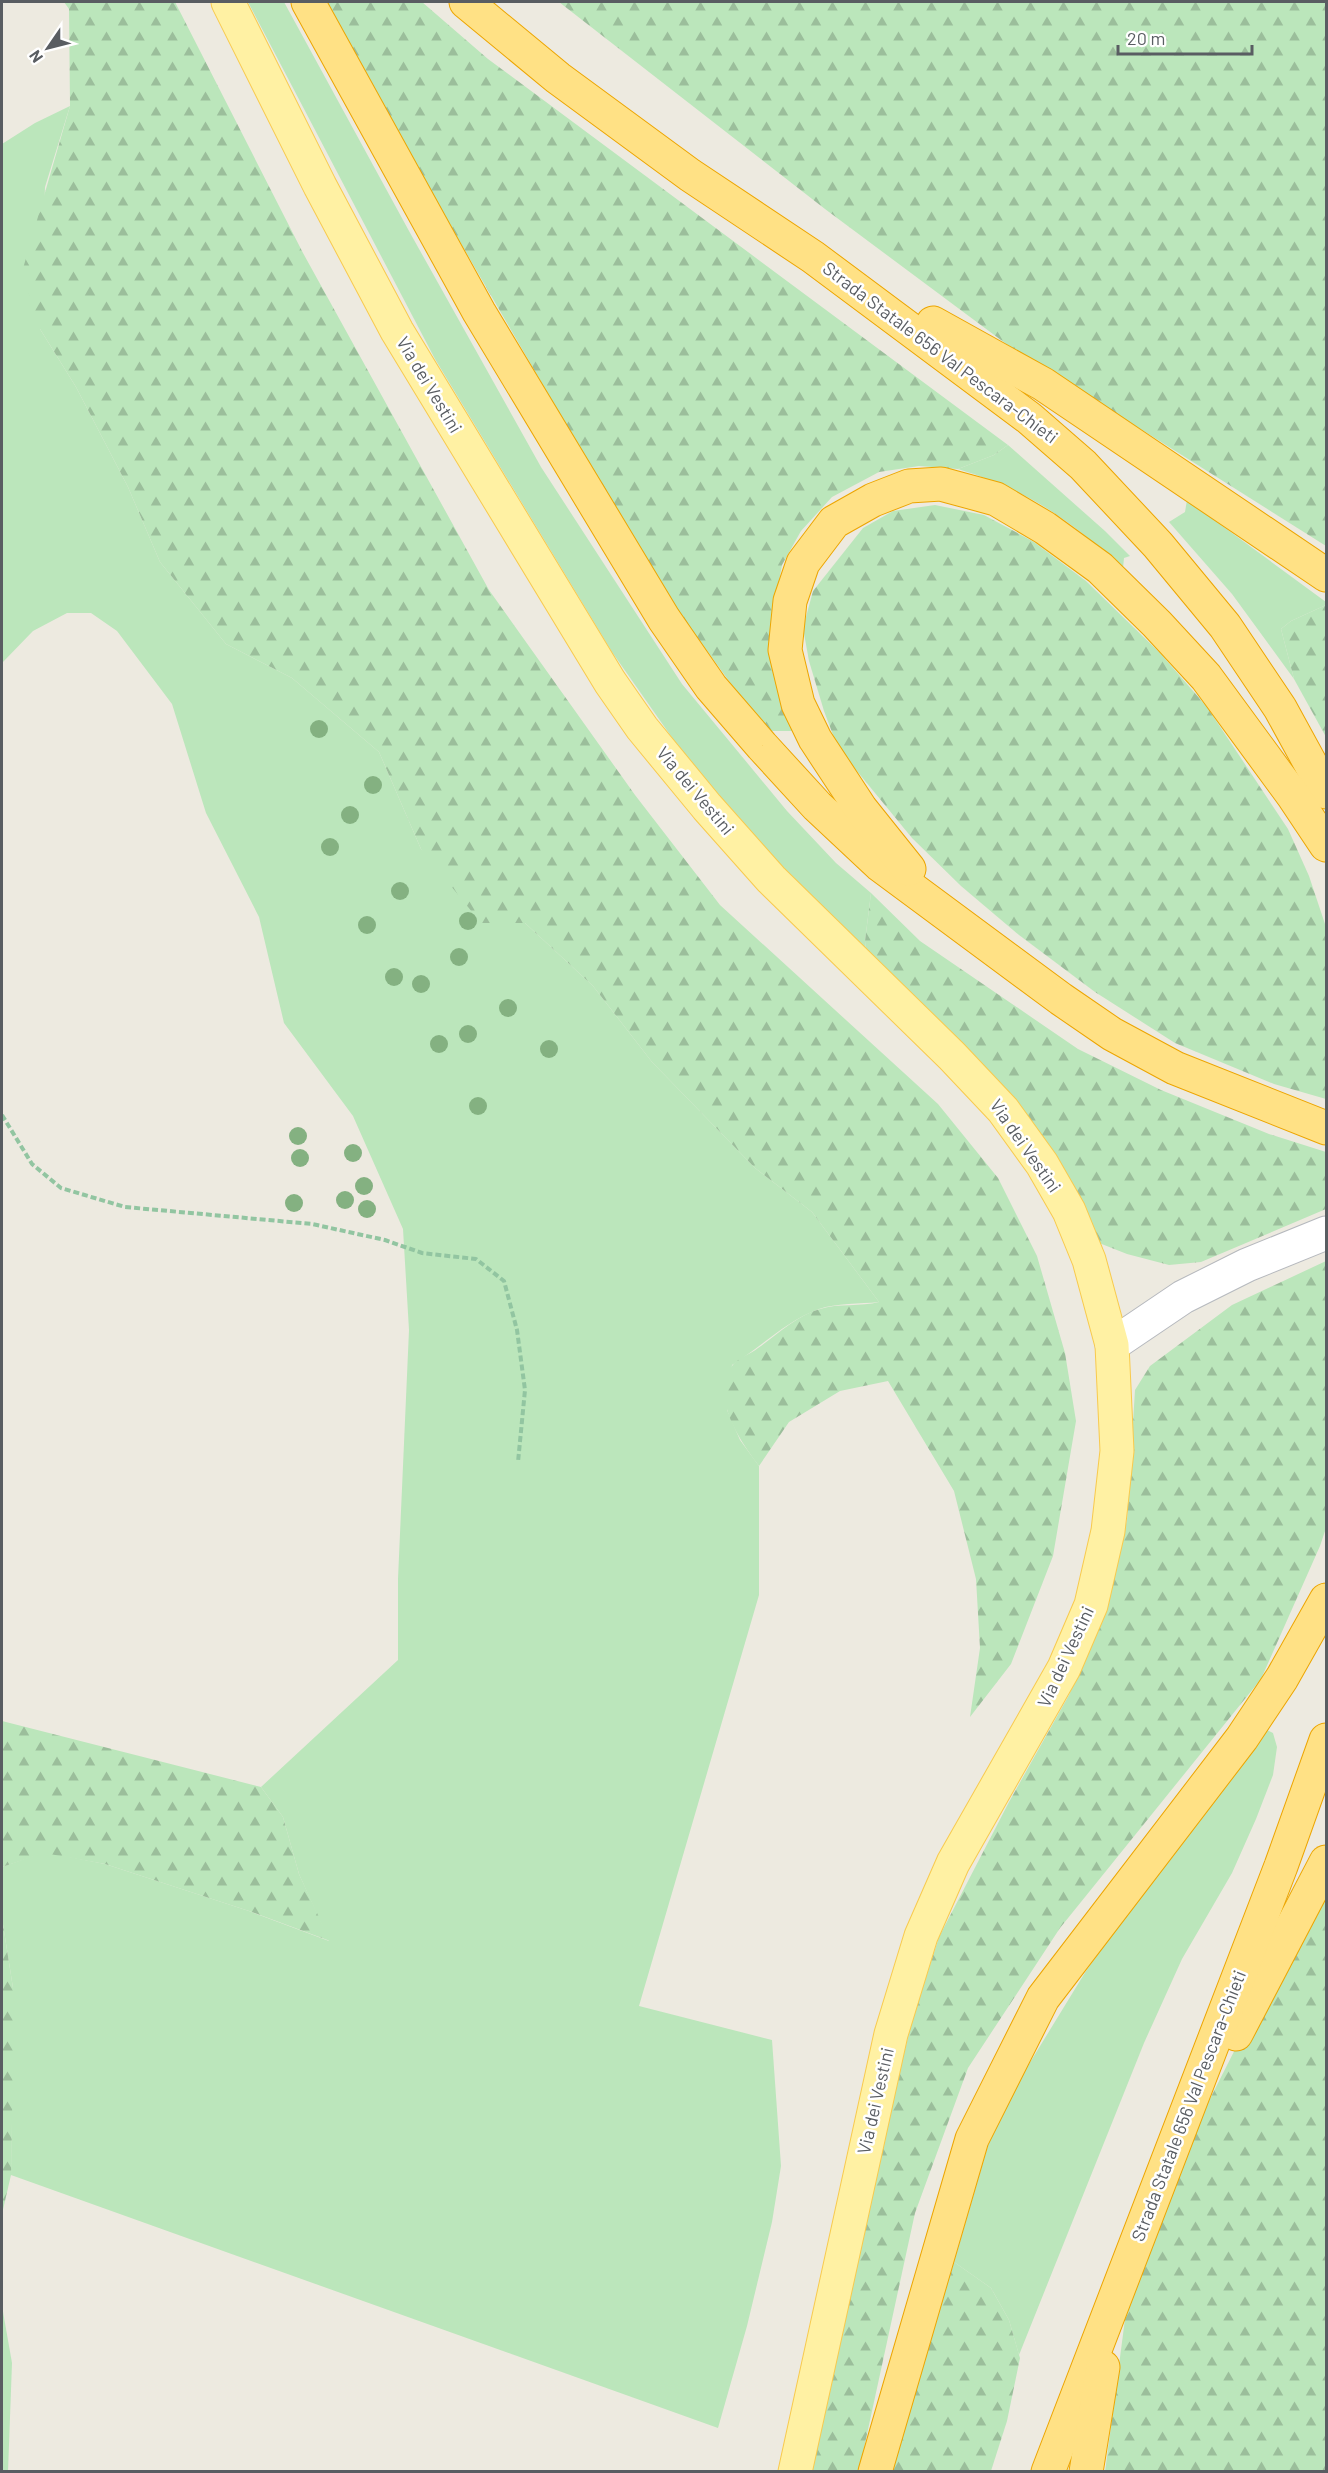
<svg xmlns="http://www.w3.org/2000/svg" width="1328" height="2473" viewBox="0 0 1328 2473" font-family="Barlow,sans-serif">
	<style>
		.grass { fill: #bbe6bb }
		.forest { fill: url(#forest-firs) }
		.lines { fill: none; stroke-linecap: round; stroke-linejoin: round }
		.street-casing { stroke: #b6b9be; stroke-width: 35 }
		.primary-casing { stroke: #f8ca4e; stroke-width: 35 }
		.highway-casing { stroke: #eda500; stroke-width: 35 }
		.path { stroke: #92c5a1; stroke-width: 4; stroke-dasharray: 6 3; stroke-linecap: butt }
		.street { stroke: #fff; stroke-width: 33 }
		.primary { stroke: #fff1a3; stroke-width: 33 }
		.highway { stroke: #ffe185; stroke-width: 33 }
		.tree { fill: #84b181 }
		.labels { text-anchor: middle; stroke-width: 5; stroke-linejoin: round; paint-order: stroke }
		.street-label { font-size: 18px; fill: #595d62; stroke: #fff }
	</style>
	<defs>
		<pattern id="forest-firs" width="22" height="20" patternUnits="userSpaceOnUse" patternTransform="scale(1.5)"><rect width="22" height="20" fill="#bbe6bb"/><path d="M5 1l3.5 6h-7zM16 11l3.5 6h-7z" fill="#9bbe9b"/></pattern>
	</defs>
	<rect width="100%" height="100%" fill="#edeae0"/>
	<!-- grass -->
	<g class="grass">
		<path d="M248,2H284L409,231L541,467L682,684L787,811L836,863L871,893L865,941L866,952L776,860L687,759L612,652L435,359Z"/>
		<path d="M70,106L45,187L40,329L76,387L128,487L160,562L226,644L292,678L379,752L421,849L525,923L593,986L652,1062L755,1168L812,1212L879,1302C860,1304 836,1303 819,1309C786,1321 761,1347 732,1365L727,1410L740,1440L759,1466V1595L639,2006L772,2040L781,2166L772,2222L747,2326L718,2428L11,2175L13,1988L2,1918V1867L44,1852L105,1864L249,1911L329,1941L299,1874L283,1817L261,1787L398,1660V1579L409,1330L403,1229L353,1116L284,1023L259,917L206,813L172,704L117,631L91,613H67L33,631L2,663V144L35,123Z"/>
		<path d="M1008,445L1105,531L1130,556L1124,558L1123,568C1068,519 1030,491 958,469L994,455Z"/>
		<path d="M1187,500L1326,602V605L1291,621L1281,629L1294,679L1232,594L1169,522L1185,512Z"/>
		<path d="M1265,1729L1273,1733L1277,1747L1273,1775L1256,1819L1232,1873L1182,1959L1144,2043L1019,2355L1009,2320L991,2288L954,2262L996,2118L1086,1971L1182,1836Z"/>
		<path d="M2,2306L12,2363L8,2472L2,2471Z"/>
	</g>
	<!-- forest -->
	<g class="forest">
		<path d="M64,2H175L303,253L489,590L635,795L720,905L938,1104L998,1178L1037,1256L1065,1353L1076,1421L1053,1556L1011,1664L970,1717L980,1648L976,1579L954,1491L888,1381L840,1391L789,1422L759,1466C740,1440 710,1398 732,1366C737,1358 751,1354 758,1348C778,1334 796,1316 820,1309C838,1303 861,1307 879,1302L812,1212L755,1168L652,1062L593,986L525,923H481L421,849L379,752L292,678L226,644L160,562L128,487L76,387L40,329L22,272L70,106L69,9Z"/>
		<path d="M321,2H422L488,59L1008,445L994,455L958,469L919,466L879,472L832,497L801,531L782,565L772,619L796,731H765L674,605L573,437Z"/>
		<path d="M559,2H1326V546L1009,346L825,209Z"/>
		<path d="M935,505L984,515L1034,542L1086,581L1160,653L1207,707L1288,829L1309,876L1326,927V1099L1274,1084L1175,1043L1095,992L1019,935L961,886L912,838L838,748L824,711L809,661L803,628L813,591L863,528L893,511Z"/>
		<path d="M1326,605V737L1294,679L1281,629L1291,621Z"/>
		<path d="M871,893L920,941L1078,1049L1161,1090L1269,1134L1326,1152V1209L1201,1262L1169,1265L1127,1254L1094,1241L866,952L865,941Z"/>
		<path d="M1326,1261V1528L1320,1546L1261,1679L1060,1928L968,2068L915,2213L859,2471L806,2472L911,2024L939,1937L1009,1802L1069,1695L1105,1611L1127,1520L1135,1390L1150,1366L1232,1305Z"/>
		<path d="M2,1721L261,1787L283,1817L299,1874L330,1941L249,1911L105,1864L44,1853L2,1867Z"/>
		<path d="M1326,1879V2471L1105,2472L1130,2281L1177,2164L1254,2012Z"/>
		<path d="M2,1918L13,1988V2071L11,2175L2,2214Z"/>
		<path d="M954,2262L991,2288L1009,2320L1020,2358L1007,2421L991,2471L892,2472Z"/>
	</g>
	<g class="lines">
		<defs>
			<path id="street" d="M1112,1345L1183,1297L1247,1265L1326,1233"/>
			<path id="primary" d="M228,2L320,186L397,331L610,682L642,728L707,807L771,879L952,1056L1003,1110L1042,1164L1069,1211L1089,1260L1112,1345L1117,1451L1108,1531L1091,1605L1064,1668L953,1863L921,1936L891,2034L795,2472"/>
			<g id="highway">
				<path d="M308,2L479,312L664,619L711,687L762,746L817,806L880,865L1061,999L1112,1034L1175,1068L1326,1128"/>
				<path d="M466,2L558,78L690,175L813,257L1029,418L1083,465L1158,545L1225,626L1280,708L1326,792"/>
				<path d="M933,323L1043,384L1326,575"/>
				<path d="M909,869L861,809L815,739L798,704L785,650L790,601L803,563L834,522L873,500L909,486L941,484L996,499L1045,528L1100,568L1157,624L1206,677L1294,797L1326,845"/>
				<path d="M1236,2034L1326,1862"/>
				<path d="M875,2472L972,2139L1043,1998L1242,1738L1282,1678L1326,1600"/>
				<path d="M1048,2472L1281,1866L1326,1740"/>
				<path d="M1086,2472L1103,2367"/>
			</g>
		</defs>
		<!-- street casing -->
		<use href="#street" class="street-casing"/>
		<!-- primary casing -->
		<use href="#primary" class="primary-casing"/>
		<!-- highway casing -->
		<use href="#highway" class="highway-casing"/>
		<!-- path -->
		<path class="path" d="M2,1115L32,1164L61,1188L125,1207L312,1224L385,1240L422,1253L476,1259L504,1281L517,1330L525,1390L518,1462"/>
		<!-- street -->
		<use href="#street" class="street"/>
		<!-- primary -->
		<use href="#primary" class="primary"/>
		<!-- highway -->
		<use href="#highway" class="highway"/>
	</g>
	<!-- trees -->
	<g class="tree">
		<circle cx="319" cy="729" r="9"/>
		<circle cx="373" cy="785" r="9"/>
		<circle cx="350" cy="815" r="9"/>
		<circle cx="330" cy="847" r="9"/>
		<circle cx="400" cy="891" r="9"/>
		<circle cx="468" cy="921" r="9"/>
		<circle cx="367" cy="925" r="9"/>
		<circle cx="459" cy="957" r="9"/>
		<circle cx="394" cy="977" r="9"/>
		<circle cx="421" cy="984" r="9"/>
		<circle cx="508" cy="1008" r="9"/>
		<circle cx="468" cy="1034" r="9"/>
		<circle cx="439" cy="1044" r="9"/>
		<circle cx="549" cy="1049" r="9"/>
		<circle cx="478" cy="1106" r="9"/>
		<circle cx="298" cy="1136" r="9"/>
		<circle cx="353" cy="1153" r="9"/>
		<circle cx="300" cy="1158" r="9"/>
		<circle cx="364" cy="1186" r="9"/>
		<circle cx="345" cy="1200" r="9"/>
		<circle cx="294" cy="1203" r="9"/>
		<circle cx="367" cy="1209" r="9"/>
	</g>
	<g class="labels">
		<!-- street labels -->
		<g class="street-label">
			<text transform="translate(940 353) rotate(37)" y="6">Strada Statale 656 Val Pescara-Chieti</text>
			<text transform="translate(429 385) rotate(59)" y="6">Via dei Vestini</text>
			<text transform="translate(695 791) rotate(50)" y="6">Via dei Vestini</text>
			<text transform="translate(1025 1146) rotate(55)" y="6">Via dei Vestini</text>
			<text transform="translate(1066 1657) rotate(-65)" y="6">Via dei Vestini</text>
			<text transform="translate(876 2101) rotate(-77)" y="6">Via dei Vestini</text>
			<text transform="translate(1189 2106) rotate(-69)" y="6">Strada Statale 656 Val Pescara-Chieti</text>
		</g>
	</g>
	<!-- border -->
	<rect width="1328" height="2473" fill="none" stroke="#595d62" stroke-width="6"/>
	<!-- north arrow -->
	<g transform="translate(48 48) rotate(235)" stroke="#ffffff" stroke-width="4.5" paint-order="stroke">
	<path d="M0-4.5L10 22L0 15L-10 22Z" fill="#595d62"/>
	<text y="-9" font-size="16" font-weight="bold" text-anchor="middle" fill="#595d62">N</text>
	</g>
	<!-- scale -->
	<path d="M1118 45v9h134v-9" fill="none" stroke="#595d62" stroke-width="3"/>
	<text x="1127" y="45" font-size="18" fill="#595d62" stroke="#ffffff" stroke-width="4.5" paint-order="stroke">20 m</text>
</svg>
